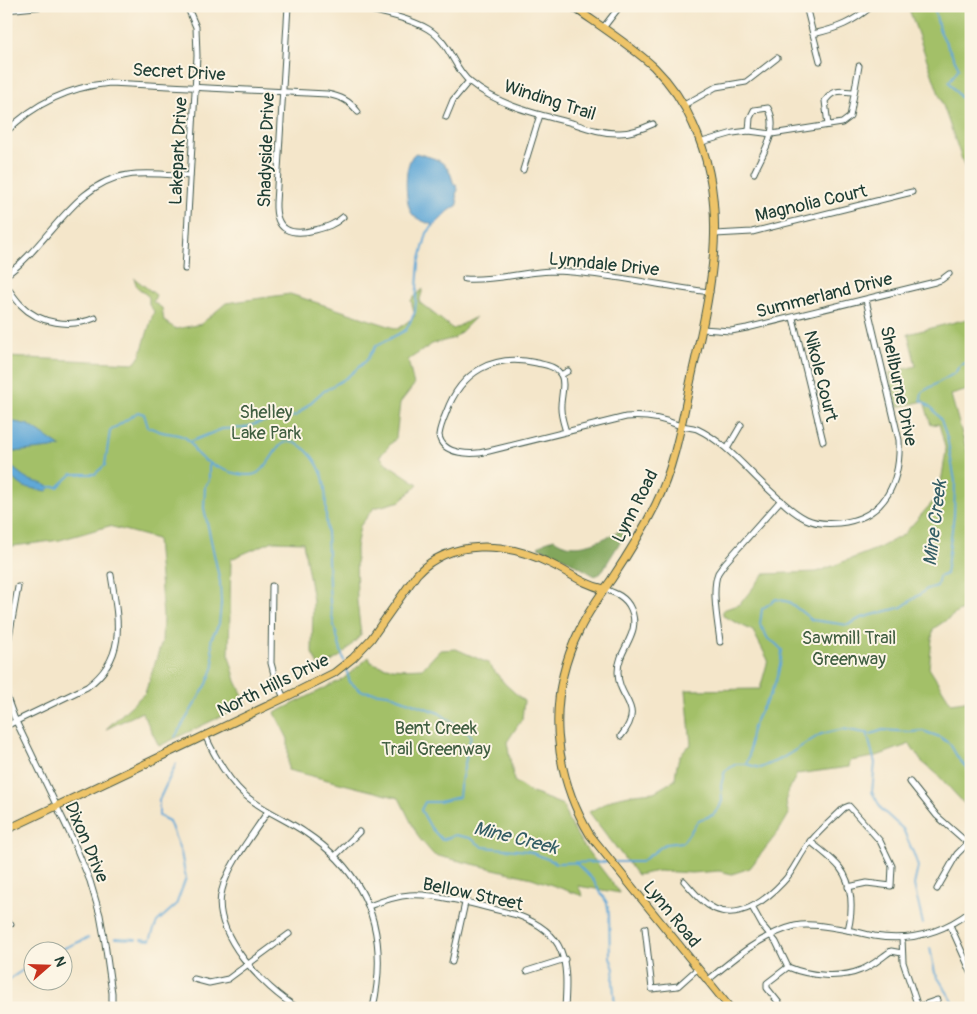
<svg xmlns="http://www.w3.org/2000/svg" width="977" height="1014" viewBox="0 0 977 1014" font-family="Pangolin,sans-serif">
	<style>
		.green { fill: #a3c067; stroke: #617e4e }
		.forest { fill: #82a65c; stroke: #507248 }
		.water { fill: #61a8d7; stroke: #407286 }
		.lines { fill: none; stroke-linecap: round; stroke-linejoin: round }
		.stream { stroke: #61a8d7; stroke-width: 2 }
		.minor-casing { stroke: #3f564a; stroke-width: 7 }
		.major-casing { stroke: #3f564a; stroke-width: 9 }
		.minor { stroke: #fff; stroke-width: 5 }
		.major { stroke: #eec469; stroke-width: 7 }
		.labels { text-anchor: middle; stroke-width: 4; stroke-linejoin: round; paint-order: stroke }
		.street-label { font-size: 18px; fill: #1f3d34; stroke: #fcf5e5 }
		.park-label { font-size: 18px; fill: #405e41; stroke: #fcf5e5 }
		.water-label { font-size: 19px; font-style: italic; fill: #335d65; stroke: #fcf5e5 }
	</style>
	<rect width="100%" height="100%" fill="#fcf5e5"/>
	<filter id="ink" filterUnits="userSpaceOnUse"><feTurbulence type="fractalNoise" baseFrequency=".02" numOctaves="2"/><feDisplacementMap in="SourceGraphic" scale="10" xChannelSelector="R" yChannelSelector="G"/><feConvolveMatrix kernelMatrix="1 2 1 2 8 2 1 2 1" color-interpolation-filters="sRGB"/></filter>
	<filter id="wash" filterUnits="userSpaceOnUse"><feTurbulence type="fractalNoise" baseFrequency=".0096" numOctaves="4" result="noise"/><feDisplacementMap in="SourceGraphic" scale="20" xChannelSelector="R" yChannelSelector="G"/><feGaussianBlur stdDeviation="1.12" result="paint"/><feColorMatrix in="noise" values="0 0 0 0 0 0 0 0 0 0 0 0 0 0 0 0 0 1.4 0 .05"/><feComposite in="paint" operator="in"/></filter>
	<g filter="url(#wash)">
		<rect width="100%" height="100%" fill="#f4e6ca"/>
		<!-- green -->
		<g class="green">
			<path d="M908,6H965L971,15V185Z"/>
			<path d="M134,278L156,295L153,302L162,308L164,321L176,329L201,324L226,303L290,294L398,329L415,316L411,300L423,289L419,302L453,329L476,317L455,338L432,344L408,360L414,385L400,403L396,438L380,456L386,463L418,484L401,501L374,508L360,526L356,548L357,601L361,635L342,655L320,669L312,653L313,600L303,542L273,541L231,559L229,656L236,681L247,704L159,746L142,712L106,729L145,693L162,642L163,616L157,539L109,526L60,540L6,547V357L135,363L140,356L154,311L149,305V297L137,287Z"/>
			<path d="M971,318V389L951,395L971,466V606L958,612L933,629L929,668L951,703L971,700V811L937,774L921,761L910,744L874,757L850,761L849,767L797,774C790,789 782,798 789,814L779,831L750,868L732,874L719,871L692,873L658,871L637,875L589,812L615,798L634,794L654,792L675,780C676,767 678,751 691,745L686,690L760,689L768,660L753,631L723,616V610L740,604L764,574L817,572L879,548L903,535L939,495L946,451L939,424L931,425L924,401L897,407L889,373L916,366L908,334Z"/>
			<path d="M456,649L488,663L505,684L524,701L522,719L507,742L514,781L530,792L563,805L569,822L583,845L620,893L578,886L583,896L532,878L434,855L419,838L399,798L288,770V739L275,713L343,679L369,657L371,662C388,670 404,669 423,668L440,650Z"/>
		</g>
		<!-- forest -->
		<path class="forest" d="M619,531L625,534L601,573L595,576L562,557L538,547L545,542L554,539C574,554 600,541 619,531Z"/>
		<!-- water -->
		<g class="water">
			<path d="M416,153C431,158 443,158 450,173C452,176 452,180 454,184L457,186L458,190L456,194L458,205L449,211L434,226C428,223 416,219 413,215C404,205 403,159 416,153Z"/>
			<path d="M6,420L29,425L61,447L13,452L6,450Z"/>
			<path d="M6,463C15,468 21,476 30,480C37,483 44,482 50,488L47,491L24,487L6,474Z"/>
		</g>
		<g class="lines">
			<!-- stream -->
			<g class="stream">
				<path d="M934,6L939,29L959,68L949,82L963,101"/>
				<path d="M971,76C969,82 969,87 967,93C964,102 960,111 971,119"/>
				<path d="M192,441L222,429L244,428L261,422L296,416L321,393L346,378L366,361L376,346L406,330L415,312L419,263L427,233L433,226"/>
				<path d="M49,487H58L72,474H95L105,465L110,431L138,412L144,414L148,427C152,428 157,431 162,432C169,434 177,433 184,437C192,441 192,447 197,454C206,464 235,476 249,475C271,475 273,439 291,442C306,445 318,462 323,477C326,488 326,503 326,515C328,544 328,573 330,602C331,620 339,643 344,661"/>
				<path d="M345,666L350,682L361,691L388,694L439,713L471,735L460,787L459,797L439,802H425L421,810L431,828L442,840L455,835L470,838L483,847L528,851L557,863L608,862"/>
				<path d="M867,733L875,763L872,792L882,810L903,829L915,857L918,867L914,885L923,924"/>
				<path d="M175,737L207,684L214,666L211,639L219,624L221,604L220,582L204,508L205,486L209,481V463"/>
				<path d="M746,764L760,768L781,759L821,734L843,729L871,734L883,730L911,732L923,731L940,737L950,744L958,758L971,773"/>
				<path d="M575,862L593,880L607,903L609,914L610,957L614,969L613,981L615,1008"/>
				<path d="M615,862H641L665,844L683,842L699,820L713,815L719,808L722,801L721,785L725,771L736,764H746C753,750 748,747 751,734C754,720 763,707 770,695C777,680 781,666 782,650L775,643L768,639L760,624L762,609L776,599L789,602L812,620L848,625L861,618L902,607L927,589L937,586L939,577L946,574L954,515L955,481L947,437L941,420L933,409L921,400L922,392L955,373L960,365L966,363L971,364"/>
				<path d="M115,938L136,939"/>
				<path d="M142,939L150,940L157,922L176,905L186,878L181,853L169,821L159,816V800L176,764"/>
				<path d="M930,948L935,973L957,1008"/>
				<path d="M55,952L88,938"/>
				<path d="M6,985L11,978L32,964"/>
			</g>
		</g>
	</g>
	<g filter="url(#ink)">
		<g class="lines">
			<defs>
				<g id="minor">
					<path d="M288,6L276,203C275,231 291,236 315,230C327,227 334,225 343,217"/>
					<path d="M352,6C374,11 410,18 428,29C451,43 453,68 470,82C499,106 537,114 572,123C587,128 604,134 620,133C632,133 642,129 653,124"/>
					<path d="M806,6L813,34C839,28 851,23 872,6"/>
					<path d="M6,10L46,6"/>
					<path d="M603,28L620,6"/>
					<path d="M813,34L820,61"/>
					<path d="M684,105L716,87L746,82L777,58"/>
					<path d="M446,117L453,100L469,81"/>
					<path d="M828,125L825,101C834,89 840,91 854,92"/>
					<path d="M749,131L750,118L754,110L768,108C780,129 763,153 754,173"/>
					<path d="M6,132C35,103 68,87 110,83L327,94C341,97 349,100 358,112"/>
					<path d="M702,142L733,133L749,131L772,134L842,123L850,117L859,66"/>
					<path d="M523,170L540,115"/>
					<path d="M715,234L752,232L912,192"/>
					<path d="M185,269L197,56L196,27L187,6"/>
					<path d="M6,275C49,245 74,182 128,175C148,172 170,175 190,176"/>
					<path d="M465,279C495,281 526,271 557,271C608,273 659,286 710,292"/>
					<path d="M6,286C11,292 15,299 21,305C39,324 71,328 95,318"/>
					<path d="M793,318L823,441"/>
					<path d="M702,329L731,331L747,328L935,282L941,280L949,274"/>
					<path d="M561,375L568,371"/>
					<path d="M566,432C564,424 561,417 561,409C560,399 566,384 561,375C556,366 545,365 537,363C494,353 461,371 446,413C443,420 440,427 439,435C442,456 474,455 489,451L626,417C644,415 661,418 678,425C684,427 691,427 697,429C723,441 744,466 764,485C777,497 790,511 806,519C816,524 828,524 839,523C886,518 901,481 899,440L866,300"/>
					<path d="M727,449L741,425"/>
					<path d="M272,586L271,663L275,678L284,698"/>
					<path d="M604,589C616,593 626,597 631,609C642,634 618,648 618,672C618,701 646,705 621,736"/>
					<path d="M720,642C718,623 711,590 718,573C720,570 723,566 725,563L781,500"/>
					<path d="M6,654L18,587"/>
					<path d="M6,695L14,717L72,838L90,881L100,915L105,943L112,993V1008"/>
					<path d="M6,726L87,687C128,657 118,619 111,575"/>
					<path d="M205,735C215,757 227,779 245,795C263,811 286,819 306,833C369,875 389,935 373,1008"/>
					<path d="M910,782L937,816L971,846"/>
					<path d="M268,811C254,833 228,865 222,890C210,932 264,989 298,1008"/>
					<path d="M810,841C820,850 832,858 840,868C853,884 853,911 848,930"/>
					<path d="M336,855L359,832"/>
					<path d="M684,881C693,891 702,903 715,909C740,920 766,900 783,882C794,871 800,853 811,841C821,829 833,819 844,808L849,806L880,841L892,866L891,886L867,883L848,887"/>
					<path d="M937,889L957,854L967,844"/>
					<path d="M369,906C382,901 396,896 410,895C438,893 488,908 517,915C567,933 568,961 565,1008"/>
					<path d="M752,907L762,925L776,942L788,967C809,976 840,979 861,970C871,967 882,957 891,951L902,953"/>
					<path d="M950,925L971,972"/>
					<path d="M6,926L11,924"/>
					<path d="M645,928L652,989L678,986L697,969"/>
					<path d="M902,938L903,962L918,1007"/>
					<path d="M452,962L465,903"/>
					<path d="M527,971L565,959"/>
					<path d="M194,979L209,983L228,979L289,934"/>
					<path d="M707,981C732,960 762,934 795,926C808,923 823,926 836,928C849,930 861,933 874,936C910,942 942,933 971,911"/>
					<path d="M917,1007L937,1000"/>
					<path d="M783,1008L767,988V983L788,967"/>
				</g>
				<g id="major">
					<path d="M572,6C600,26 629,44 654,67C671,84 684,103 693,124C729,201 713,282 695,361C684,408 677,461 656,504C643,530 627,556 611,580C599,597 587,613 579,631C546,698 553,773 590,835L730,1008"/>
					<path d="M6,830L284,698L334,673L353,658L371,639L417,574C451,538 507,542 549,563C569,572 582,584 604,589"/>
				</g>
			</defs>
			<!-- minor casing -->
			<use href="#minor" class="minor-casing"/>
			<!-- major casing -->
			<use href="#major" class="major-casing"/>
			<!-- minor -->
			<use href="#minor" class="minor"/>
			<!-- major -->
			<use href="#major" class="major"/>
		</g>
	</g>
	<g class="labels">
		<!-- street labels -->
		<g class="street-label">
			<text transform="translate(179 72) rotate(3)" y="6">Secret Drive</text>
			<text transform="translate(550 100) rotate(18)" y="6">Winding Trail</text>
			<text transform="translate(266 150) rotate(-88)" y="6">Shadyside Drive</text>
			<text transform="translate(178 151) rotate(-87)" y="6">Lakepark Drive</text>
			<text transform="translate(811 203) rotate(-13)" y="6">Magnolia Court</text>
			<text transform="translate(604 264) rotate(6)" y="6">Lynndale Drive</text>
			<text transform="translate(824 295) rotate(-14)" y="6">Summerland Drive</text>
			<text transform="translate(821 376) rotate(76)" y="6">Nikole Court</text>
			<text transform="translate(899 386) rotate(78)" y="6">Shellburne Drive</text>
			<text transform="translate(635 506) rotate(-63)" y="6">Lynn Road</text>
			<text transform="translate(273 685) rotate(-26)" y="6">North Hills Drive</text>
			<text transform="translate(87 842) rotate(67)" y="6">Dixon Drive</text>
			<text transform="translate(473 894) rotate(12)" y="6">Bellow Street</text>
			<text transform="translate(672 914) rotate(51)" y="6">Lynn Road</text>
		</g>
		<!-- park labels -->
		<g class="park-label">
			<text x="266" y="418">Shelley<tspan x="266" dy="21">Lake Park</tspan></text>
			<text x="849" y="644">Sawmill Trail<tspan x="849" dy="21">Greenway</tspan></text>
			<text x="436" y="734">Bent Creek<tspan x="436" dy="21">Trail Greenway</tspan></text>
		</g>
		<!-- water labels -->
		<g class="water-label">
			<text transform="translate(934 523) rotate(-83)" y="7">Mine Creek</text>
			<text transform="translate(516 837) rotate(14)" y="7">Mine Creek</text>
		</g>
	</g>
	<!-- margin -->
	<rect width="977" height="1014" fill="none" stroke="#fcf5e5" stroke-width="25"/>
	<!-- north arrow -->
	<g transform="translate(48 966) rotate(70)"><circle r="24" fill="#fcf5e5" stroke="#a4ab9e"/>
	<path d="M0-4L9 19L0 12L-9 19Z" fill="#c8321e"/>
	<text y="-8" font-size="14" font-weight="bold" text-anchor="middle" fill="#1f3d34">N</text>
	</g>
</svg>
